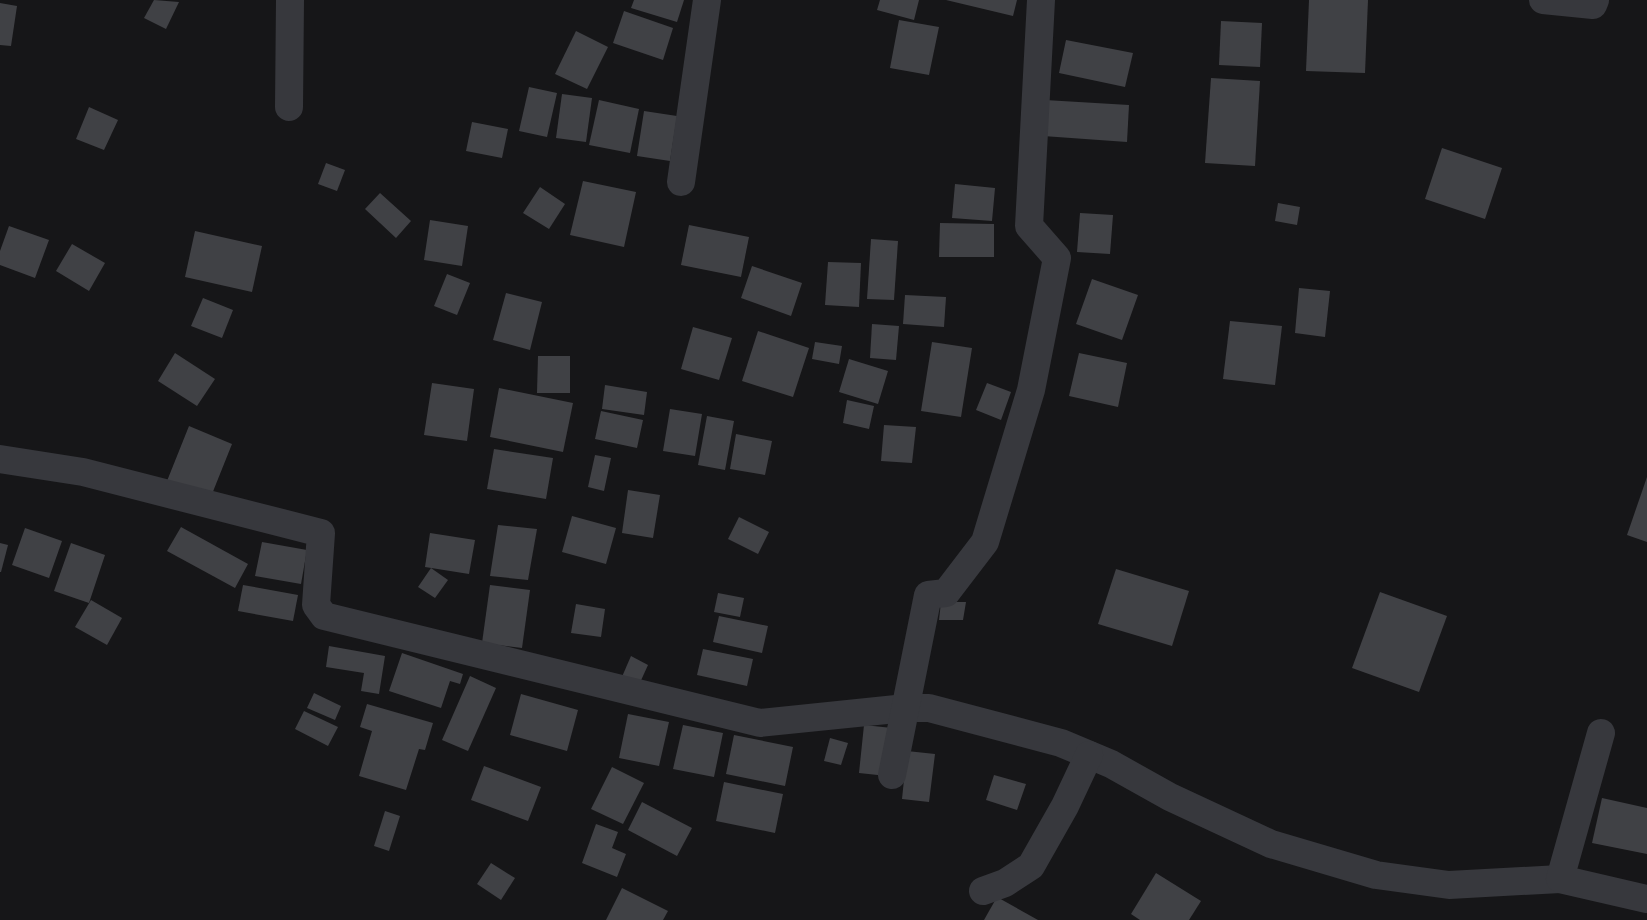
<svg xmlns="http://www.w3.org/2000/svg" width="1647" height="920" viewBox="0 0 1647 920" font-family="'Public Sans',sans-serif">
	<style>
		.building { fill: #404145 }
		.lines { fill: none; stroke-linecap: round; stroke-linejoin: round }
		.street { stroke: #37383d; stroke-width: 28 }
	</style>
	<rect width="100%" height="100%" fill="#161618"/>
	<!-- building -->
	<g class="building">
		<path d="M154,0L179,2L166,29L144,18Z"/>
		<path d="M634,0H684L677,22L631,8Z"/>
		<path d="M880,0H919L914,20L877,10Z"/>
		<path d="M946,0H1017L1013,16Z"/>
		<path d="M1309,0H1368L1365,73L1306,71Z"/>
		<path d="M0,3L17,6L11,46L0,45Z"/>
		<path d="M624,11L673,28L663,60L613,43Z"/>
		<path d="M899,20L939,27L929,75L890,68Z"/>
		<path d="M1221,21L1262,23L1260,67L1219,65Z"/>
		<path d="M576,31L608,47L587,89L555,74Z"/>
		<path d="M1066,40L1133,53L1125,87L1059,73Z"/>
		<path d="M1211,78L1260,81L1255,166L1205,163Z"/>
		<path d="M529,87L557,93L547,137L519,131Z"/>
		<path d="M562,94L592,98L586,142L556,138Z"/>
		<path d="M599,100L639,109L630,153L589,145Z"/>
		<path d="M1045,100L1129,105L1127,142L1043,136Z"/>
		<path d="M89,107L118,120L104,150L76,139Z"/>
		<path d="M644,111L677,116L670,161L637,156Z"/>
		<path d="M472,122L508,129L502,158L466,151Z"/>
		<path d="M1442,148L1502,168L1485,219L1425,199Z"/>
		<path d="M326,163L345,170L337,191L318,184Z"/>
		<path d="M583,181L636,192L624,247L570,235Z"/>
		<path d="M955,184L995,188L992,221L952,218Z"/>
		<path d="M540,187L565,204L549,229L523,213Z"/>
		<path d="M380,193L411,221L396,238L365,209Z"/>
		<path d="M1278,203L1300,207L1297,225L1275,221Z"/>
		<path d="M1080,213L1113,215L1110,254L1077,252Z"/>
		<path d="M430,220L468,226L462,266L424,260Z"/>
		<path d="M940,223L994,224V257H939Z"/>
		<path d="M689,225L749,237L741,277L681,265Z"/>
		<path d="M9,226L49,240L35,278L0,265V251Z"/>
		<path d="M195,231L262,246L252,292L185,277Z"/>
		<path d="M871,239L898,241L894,300L867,299Z"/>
		<path d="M72,244L105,263L89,291L56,271Z"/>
		<path d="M828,262L861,263L859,307L825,305Z"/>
		<path d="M752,266L802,283L791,316L741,298Z"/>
		<path d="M447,274L470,283L457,315L434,306Z"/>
		<path d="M1092,279L1138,295L1122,340L1076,324Z"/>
		<path d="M1299,288L1330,291L1325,337L1295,333Z"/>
		<path d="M506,293L542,302L530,350L493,340Z"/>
		<path d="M905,295L946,297L944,327L903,324Z"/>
		<path d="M203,298L233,310L222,338L191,326Z"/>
		<path d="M1230,321L1282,326L1275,385L1223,379Z"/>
		<path d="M872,324L899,326L896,360L870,358Z"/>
		<path d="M693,327L732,338L719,380L681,369Z"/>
		<path d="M758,331L809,348L793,397L742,381Z"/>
		<path d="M815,342L842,346L839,364L812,359Z"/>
		<path d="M932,342L972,348L961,417L921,411Z"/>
		<path d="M175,353L215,379L197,406L158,381Z"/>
		<path d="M1079,353L1127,363L1118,407L1069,396Z"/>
		<path d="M538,356H570V393H537Z"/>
		<path d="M849,359L888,371L878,404L839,392Z"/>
		<path d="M432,383L474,389L467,441L424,435Z"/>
		<path d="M987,383L1011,392L1001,420L976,410Z"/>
		<path d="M605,385L647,392L644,415L602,409Z"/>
		<path d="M499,388L573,403L563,452L490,437Z"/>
		<path d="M847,400L874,406L869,429L843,423Z"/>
		<path d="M670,409L702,414L695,456L663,451Z"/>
		<path d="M601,411L643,420L637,448L595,439Z"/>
		<path d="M707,416L734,421L725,470L698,465Z"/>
		<path d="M884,425L916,427L912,463L881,461Z"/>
		<path d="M189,426L232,444L210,499L167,481Z"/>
		<path d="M736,434L772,441L765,475L730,469Z"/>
		<path d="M494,449L553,458L546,499L487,489Z"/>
		<path d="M595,455L611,458L604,491L588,487Z"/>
		<path d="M1647,477V542L1627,535Z"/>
		<path d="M628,490L660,495L653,538L622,533Z"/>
		<path d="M572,516L616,528L606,564L562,552Z"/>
		<path d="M739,517L769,532L758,554L728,539Z"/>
		<path d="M498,525L537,529L528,580L490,576Z"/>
		<path d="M181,527L248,564L235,588L167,551Z"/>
		<path d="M25,528L62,541L49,578L12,565Z"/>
		<path d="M430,533L475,540L469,574L425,567Z"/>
		<path d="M262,542L307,550L301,584L255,576Z"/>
		<path d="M0,543L8,545L1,572H0Z"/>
		<path d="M71,543L105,555L89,603L54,591Z"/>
		<path d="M431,568L448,580L435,598L418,587Z"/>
		<path d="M1116,569L1189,591L1172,646L1098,624Z"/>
		<path d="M243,585L298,595L293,621L238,611Z"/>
		<path d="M490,585L530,590L522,648L482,643Z"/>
		<path d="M1380,592L1447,616L1419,692L1352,668Z"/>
		<path d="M718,593L744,598L740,617L714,612Z"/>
		<path d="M91,600L122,618L107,645L75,627Z"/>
		<path d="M941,602H966L963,620H939Z"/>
		<path d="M576,604L605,609L601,637L571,633Z"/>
		<path d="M719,616L768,626L762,653L713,642Z"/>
		<path d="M329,646L385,656L379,694L361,691L364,673L326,667Z"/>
		<path d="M703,649L753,659L747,686L697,675Z"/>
		<path d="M402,653L463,674L460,684L450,681L441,708L389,691Z"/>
		<path d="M631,656L648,665L638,687L621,679Z"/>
		<path d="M470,676L496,688L468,751L442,740Z"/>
		<path d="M314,693L341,706L335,720L307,708Z"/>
		<path d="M521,694L578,710L567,751L510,735Z"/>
		<path d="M367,704L433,723L425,750L419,749L406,790L359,776L372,731L360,727Z"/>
		<path d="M304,711L338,727L328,746L295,729Z"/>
		<path d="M628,714L669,722L659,766L619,758Z"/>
		<path d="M683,725L723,733L714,777L673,769Z"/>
		<path d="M864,725L892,728L887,776L859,773Z"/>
		<path d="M734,735L793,747L785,786L726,774Z"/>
		<path d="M830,738L848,743L841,765L824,761Z"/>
		<path d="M907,751L935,754L929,802L902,799Z"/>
		<path d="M484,766L541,787L528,821L471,800Z"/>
		<path d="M612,767L644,783L623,824L591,809Z"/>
		<path d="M994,775L1026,784L1017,810L986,800Z"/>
		<path d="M724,782L783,794L775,833L716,821Z"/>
		<path d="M1602,798L1647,808V854L1592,843Z"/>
		<path d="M642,802L692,828L677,856L628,830Z"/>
		<path d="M385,811L400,816L389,851L374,846Z"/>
		<path d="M596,824L618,832L612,848L626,854L617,877L582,863Z"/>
		<path d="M491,863L515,878L501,900L477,884Z"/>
		<path d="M1156,873L1201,901L1189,920H1140L1131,914Z"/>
		<path d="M622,888L668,911L663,920H606Z"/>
		<path d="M997,897L1038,920H984Z"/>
	</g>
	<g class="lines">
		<!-- street -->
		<g class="street">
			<path d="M1543,0L1593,5L1595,0"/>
			<path d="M289,107L290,0"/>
			<path d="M681,182L707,0"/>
			<path d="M0,459L83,472L321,533L316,605L324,616L760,723L906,708H929L1061,743L1111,764L1170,797L1271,844L1376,875L1449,885L1560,879"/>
			<path d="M1601,733L1560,879L1647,899"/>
			<path d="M892,775L928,595L946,593L985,542L1031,390L1057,258L1029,226L1041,0"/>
			<path d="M983,891L1005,883L1031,866L1065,806L1089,755"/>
		</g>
	</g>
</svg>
